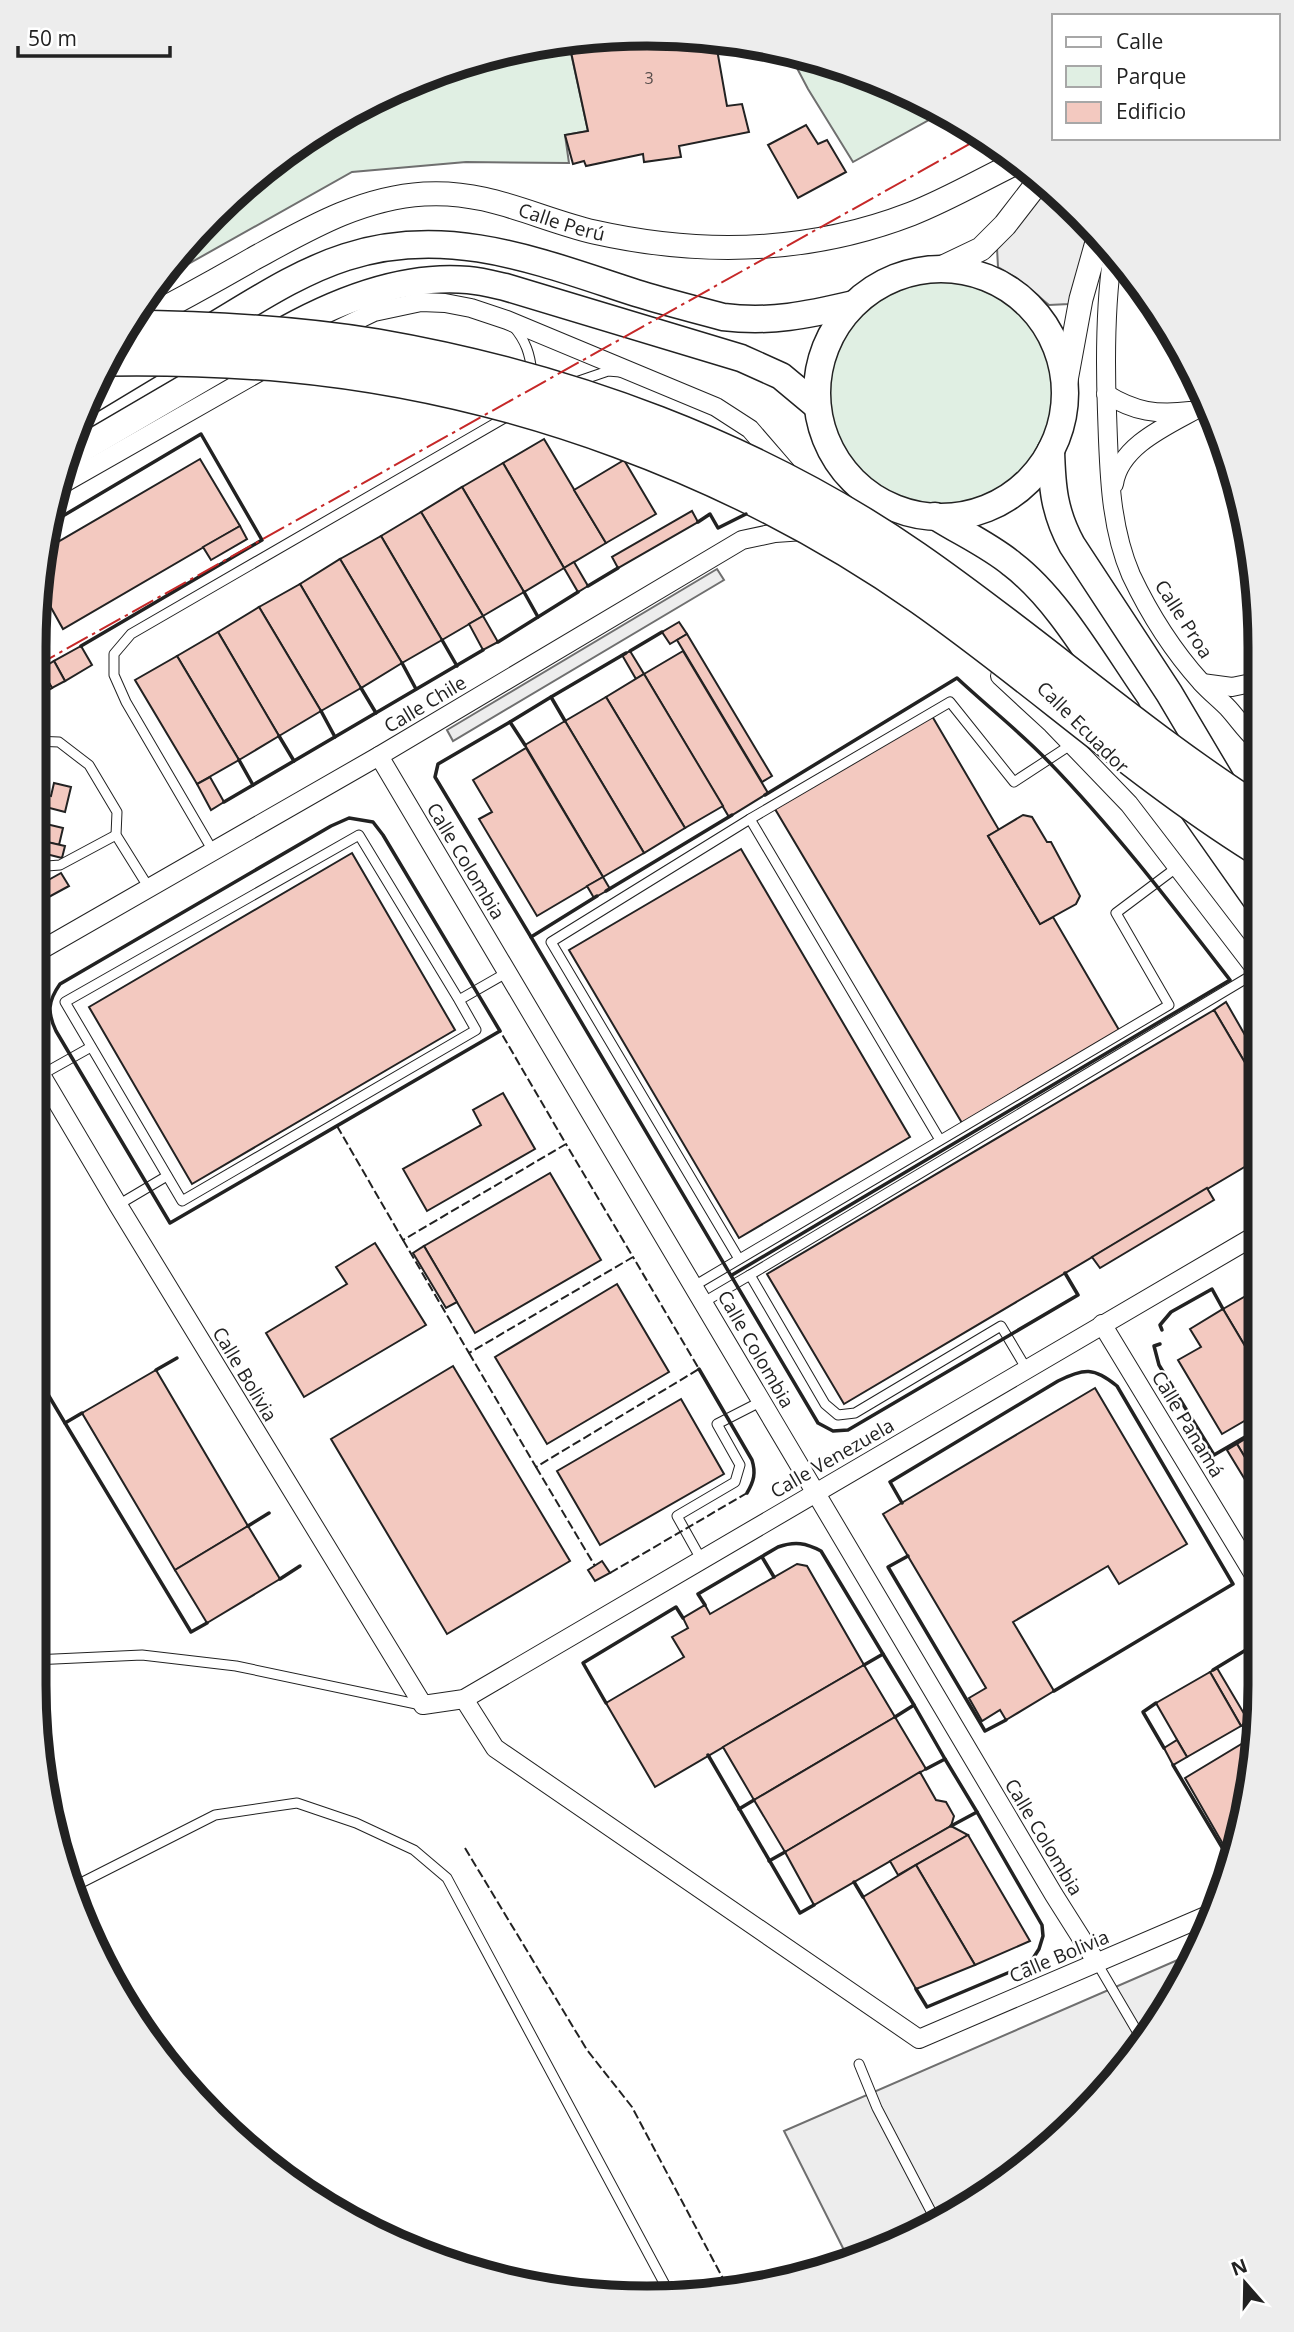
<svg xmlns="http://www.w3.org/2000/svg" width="1294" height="2332" viewBox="0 0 1294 2332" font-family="'Open Sans',sans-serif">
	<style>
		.green { fill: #e0efe3; stroke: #6f6f6f; stroke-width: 2 }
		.parking { fill: #ededed; stroke: #6f6f6f; stroke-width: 2 }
		.building { fill: #f3c9c0; stroke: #222; stroke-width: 2 }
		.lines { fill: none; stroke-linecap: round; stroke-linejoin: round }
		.service-casing { stroke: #222; stroke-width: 11 }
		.minor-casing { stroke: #222; stroke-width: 20 }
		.tertiary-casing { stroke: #222; stroke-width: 25 }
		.secondary-casing { stroke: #222; stroke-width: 29 }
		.service { stroke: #fff; stroke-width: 9 }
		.minor { stroke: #fff; stroke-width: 18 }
		.tertiary { stroke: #fff; stroke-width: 23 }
		.secondary { stroke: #fff; stroke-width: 26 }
		.motorway-bridge-casing { stroke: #222; stroke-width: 36; stroke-linecap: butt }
		.motorway-bridge { stroke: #fff; stroke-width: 33 }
		.fence { stroke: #222; stroke-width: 2; stroke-dasharray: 9 3.5; stroke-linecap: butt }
		.wall { stroke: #222; stroke-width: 3.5 }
		.power { stroke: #c62828; stroke-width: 2; stroke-dasharray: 24 5 3.5 5; stroke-linecap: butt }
		.labels { text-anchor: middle; stroke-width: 5; stroke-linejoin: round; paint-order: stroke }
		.number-label { font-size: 16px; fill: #564c4a }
		.street-label { font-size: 19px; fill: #222; stroke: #fff }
		.rim { fill: none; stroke: #222; stroke-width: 9 }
	</style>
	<rect width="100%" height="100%" fill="#fff"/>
	<!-- green -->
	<g class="green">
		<path d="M607,35L660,36L571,53L588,131L565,135L569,163L466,162L352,172L158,281L186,242L274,160L376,96L489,54Z"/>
		<path d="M789,53L845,66L945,111L853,162L808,89Z"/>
		<circle cx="941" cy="393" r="113"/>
	</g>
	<!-- parking -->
	<g class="parking">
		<path d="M1046,186L1081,213L1092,227L1069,304L1049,305L1018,279L998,267L997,248Z"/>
		<path d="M717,569L724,580L453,741L447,730Z"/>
		<path d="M1196,1952L1178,1992L1051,2147L881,2252L849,2260L784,2131Z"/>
	</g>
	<!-- building -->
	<g class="building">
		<path d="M660,36L715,38L727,106L742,104L749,132L679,146L681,157L644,162L643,154L586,166L584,161L573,164L565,135L588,131L571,52Z"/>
		<path d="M806,125L818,144L827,140L846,172L798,198L768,145Z"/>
		<path d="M544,439L606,543L564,568L503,463Z"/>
		<path d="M200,459L240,526L63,629L39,586L46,549Z"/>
		<path d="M624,460L656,514L606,543L574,490Z"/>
		<path d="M503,463L564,568L524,592L462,487Z"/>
		<path d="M462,487L524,592L483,616L421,512Z"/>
		<path d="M692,511L698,522L618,568L612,557Z"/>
		<path d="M421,512L483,616L442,640L381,536Z"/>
		<path d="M240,526L247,539L211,560L203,547Z"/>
		<path d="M381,536L442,640L402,663L340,559Z"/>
		<path d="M340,559L402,663L361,688L300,584Z"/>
		<path d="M574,562L588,586L578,592L564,568Z"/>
		<path d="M300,584L361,688L321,711L259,607Z"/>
		<path d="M259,607L321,711L279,736L218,632Z"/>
		<path d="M483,616L498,642L483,650L469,624Z"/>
		<path d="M679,622L687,634L670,644L662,632Z"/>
		<path d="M218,632L279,736L239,760L177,656Z"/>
		<path d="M687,634L772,776L762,782L677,640Z"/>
		<path d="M81,646L92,665L65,681L54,661Z"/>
		<path d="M630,651L644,674L636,679L622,655Z"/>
		<path d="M683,651L768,793L729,817L644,674Z"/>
		<path d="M177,656L239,760L197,784L135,680Z"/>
		<path d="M54,661L65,681L52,688L41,669Z"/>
		<path d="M41,669L52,688L34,698V672Z"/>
		<path d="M644,674L723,806L685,828L606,697Z"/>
		<path d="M606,697L685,828L644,853L565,721Z"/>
		<path d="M932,716L999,830L988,836L1040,924L1053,917L1119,1030L962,1123L775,809Z"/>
		<path d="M565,721L644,853L603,877L525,745Z"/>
		<path d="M526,748L603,877L537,916L479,819L492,812L473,780Z"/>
		<path d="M210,777L224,802L211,810L197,784Z"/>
		<path d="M54,783L71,787L65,812L38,805L41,793L51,796Z"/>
		<path d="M1023,815L1032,817L1047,842H1051L1080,896L1076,904L1040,924L988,836Z"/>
		<path d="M42,823L63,828L59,845L38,840Z"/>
		<path d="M34,839L65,846L62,858L34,851Z"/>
		<path d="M741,849L910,1137L739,1238L569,950Z"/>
		<path d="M352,853L455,1030L192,1184L89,1007Z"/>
		<path d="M61,873L69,886L34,905V888Z"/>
		<path d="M603,877L610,889L594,898L587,886Z"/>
		<path d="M1226,1002L1257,1056V1083L1214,1010Z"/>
		<path d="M1214,1010L1257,1083L1258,1159L844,1404L767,1274Z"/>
		<path d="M503,1093L535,1149L427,1211L403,1169L481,1125L473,1110Z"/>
		<path d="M550,1173L601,1260L475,1333L424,1246Z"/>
		<path d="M1207,1188L1214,1200L1100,1268L1092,1257Z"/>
		<path d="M375,1243L426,1325L304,1397L266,1333L347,1284L336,1267Z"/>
		<path d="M424,1246L457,1302L446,1308L413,1253Z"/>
		<path d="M617,1284L669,1372L547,1444L495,1357Z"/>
		<path d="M1258,1289V1368L1223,1309Z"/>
		<path d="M1223,1309L1258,1368V1413L1222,1434L1178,1360L1201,1347L1190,1329Z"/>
		<path d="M453,1366L570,1561L447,1634L331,1439Z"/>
		<path d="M156,1370L248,1526L175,1570L82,1413Z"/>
		<path d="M1095,1388L1187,1544L1119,1584L1108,1566L1013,1622L1054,1691L1006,1720L1000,1710L982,1721L969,1698L986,1688L883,1514Z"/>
		<path d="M681,1399L724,1474L600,1545L557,1471Z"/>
		<path d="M1258,1431L1259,1481L1237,1444Z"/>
		<path d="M1237,1444L1259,1481L1258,1501L1227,1450Z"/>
		<path d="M248,1526L280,1579L207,1623L175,1570Z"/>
		<path d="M602,1561L610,1573L595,1581L588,1570Z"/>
		<path d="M797,1564L807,1566L864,1665L655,1787L606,1703L684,1657L672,1637L688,1628L683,1618L705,1605L710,1614Z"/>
		<path d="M864,1665L895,1717L754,1800L723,1747Z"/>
		<path d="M1217,1668L1249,1722L1241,1726L1210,1672Z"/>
		<path d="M1210,1672L1241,1726L1187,1757L1156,1703Z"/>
		<path d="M895,1717L926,1769L785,1852L754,1800Z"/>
		<path d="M1258,1734L1233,1857L1231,1858L1185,1778Z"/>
		<path d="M1177,1740L1187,1757L1173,1765L1164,1748Z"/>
		<path d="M920,1772L936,1800L946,1802L954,1816L951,1826L814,1905L785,1852Z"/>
		<path d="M951,1826L968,1835L898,1875L890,1861Z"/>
		<path d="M968,1835L1030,1941L975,1965L916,1865Z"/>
		<path d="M916,1865L975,1965L916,1989L863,1897Z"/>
	</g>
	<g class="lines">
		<defs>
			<g id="service">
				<path d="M513,326C526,341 530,354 532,373"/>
				<path d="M573,383L608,371L620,372"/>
				<path d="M34,741L59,742L89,765L117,812L116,835L149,888"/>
				<path d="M750,819L940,1140"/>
				<path d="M213,851L126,702L114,675V654L131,634L508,416"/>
				<path d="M34,867L60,865L116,835"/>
				<path d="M459,1000L359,835L65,1002L182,1201L476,1030L459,1000L508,972"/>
				<path d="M41,1075L91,1047"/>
				<path d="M118,1205L167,1176"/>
				<path d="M739,1259L551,942L750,819L950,702L1014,782L1072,744"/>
				<path d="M750,1275L1257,972"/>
				<path d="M694,1286L1169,1005L1116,913L1176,868"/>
				<path d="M704,1302L750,1275L825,1404L838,1415L855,1413L1001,1326L1026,1368"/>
				<path d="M701,1559L677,1516L735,1482L740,1465L717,1424L762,1401"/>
				<path d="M33,1660L142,1655L236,1666L421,1705"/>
				<path d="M69,1889L215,1815L297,1803L356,1823L414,1850L447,1878L671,2296"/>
				<path d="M1097,1963L1141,2038"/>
				<path d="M859,2064L877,2108L935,2219"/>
			</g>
			<g id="minor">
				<path d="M1113,252C1105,305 1105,359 1107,412C1109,466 1109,524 1131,575C1149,613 1173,651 1201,682C1209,691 1219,699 1228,708C1238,719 1245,730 1256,740"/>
				<path d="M326,335L374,312L421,302L445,303L471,308L507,320L716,407L750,429L788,473"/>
				<path d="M1106,394C1135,412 1157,415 1190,411"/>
				<path d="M1114,484C1120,443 1174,423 1206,404"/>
				<path d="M59,486L268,367"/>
				<path d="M1000,676L1052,724L1129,804L1257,971"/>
				<path d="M1202,683L1232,687L1256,682"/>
				<path d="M379,756L1054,1895L1097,1963"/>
				<path d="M34,954L379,756L742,540L775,533L804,531"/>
				<path d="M34,1063L118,1205L423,1705L464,1699L1258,1234"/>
				<path d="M1102,1324L1259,1583"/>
				<path d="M464,1699L495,1748L919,2039L1215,1912"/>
			</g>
			<g id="tertiary">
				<path d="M939,269L981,249L1005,225L1039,181"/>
				<path id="s1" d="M132,325C173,304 213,282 253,259C308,229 360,198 424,194C488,190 535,218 594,232C701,256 807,254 911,214C947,200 981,180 1016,163"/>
				<path d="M1065,386L1081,299L1099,235"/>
			</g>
			<g id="secondary">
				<circle cx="941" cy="393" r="124"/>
				<path d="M205,331C251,304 296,273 346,257C448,224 540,262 636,293C665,302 694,309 723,317C771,323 807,315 854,304"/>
				<path d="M274,336C331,303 400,274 468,280C480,281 492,284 505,287L741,358L781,376L817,406"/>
				<path d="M87,402L160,358"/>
				<path d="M1051,450C1052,487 1054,512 1072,545L1169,693L1226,789"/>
				<path d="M64,459L235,359"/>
				<path d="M935,516C960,532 989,545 1012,564C1058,599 1094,664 1127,711"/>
				<path d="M1193,810L1257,901"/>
			</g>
		</defs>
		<!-- service casing -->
		<use href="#service" class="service-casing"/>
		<!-- minor casing -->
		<use href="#minor" class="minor-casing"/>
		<!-- tertiary casing -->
		<use href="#tertiary" class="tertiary-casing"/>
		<!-- secondary casing -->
		<use href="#secondary" class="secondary-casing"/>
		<!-- service -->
		<use href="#service" class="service"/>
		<!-- minor -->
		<use href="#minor" class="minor"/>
		<!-- tertiary -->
		<use href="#tertiary" class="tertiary"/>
		<!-- secondary -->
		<use href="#secondary" class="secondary"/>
		<defs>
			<g id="motorway-bridge">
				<path d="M125,327C209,328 293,332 377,346C567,379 756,448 915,558C1031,638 1137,734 1256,810"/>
				<path d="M107,359C167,358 227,360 287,365C512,386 736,469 921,598C1035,678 1138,773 1256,847"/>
			</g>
		</defs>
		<!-- motorway-bridge casing -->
		<use href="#motorway-bridge" class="motorway-bridge-casing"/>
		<!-- motorway-bridge -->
		<use href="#motorway-bridge" class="motorway-bridge"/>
		<!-- fence -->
		<g class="fence">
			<path d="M337,1126L403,1240L566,1144L500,1031"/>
			<path d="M403,1240L469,1353L633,1257L566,1144"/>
			<path d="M469,1353L536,1467L699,1369L633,1257"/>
			<path d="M536,1467L595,1566"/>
			<path d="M610,1573L747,1493"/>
			<path d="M465,1848L587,2050L632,2107L728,2288"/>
		</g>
		<!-- wall -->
		<g class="wall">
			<path d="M698,522L710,514L718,528L746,514"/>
			<path d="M51,523L201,434L262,540L81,646"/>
			<path d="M588,586L618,568"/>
			<path d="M524,592L538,617"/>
			<path d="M442,640L457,666"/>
			<path d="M498,642L578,592"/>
			<path d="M630,651L662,632"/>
			<path d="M402,663L416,689"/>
			<path d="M361,688L376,713"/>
			<path d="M321,711L335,737"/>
			<path d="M565,721L551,697L626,653"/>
			<path d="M510,722L438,764L435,777L531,937"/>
			<path d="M279,736L294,761"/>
			<path d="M525,745L510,722L551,697"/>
			<path d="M239,760L253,785"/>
			<path d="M224,802L483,650"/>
			<path d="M349,818L373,822L383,835L500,1031L170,1223L56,1031C47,1012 48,1001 60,984L331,826Z"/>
			<path d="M606,891L732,815"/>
			<path d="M597,896L531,937L818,1423L833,1431L848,1430L1078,1295L1065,1273"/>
			<path d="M732,1275L1230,980C1172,905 1114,829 1048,761C1020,732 987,706 957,678L765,795"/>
			<path d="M1162,1330L1160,1325L1171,1312L1212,1289L1223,1309"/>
			<path d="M1160,1344L1154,1346L1159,1365L1214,1455L1245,1437"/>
			<path d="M699,1369L752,1460C756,1473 754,1481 747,1493"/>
			<path d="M156,1370L177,1358"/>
			<path d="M34,1371L65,1423"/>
			<path d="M82,1413L65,1423L191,1632L207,1623"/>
			<path d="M902,1503L890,1482L1058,1381C1084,1368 1094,1367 1117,1386L1233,1584L1054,1691"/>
			<path d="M248,1526L269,1513"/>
			<path d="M1259,1531V1530"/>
			<path d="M908,1556L888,1567L985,1731L1006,1720"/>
			<path d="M762,1557L774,1577"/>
			<path d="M280,1579L300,1566"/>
			<path d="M705,1605L698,1594L778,1547C795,1541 806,1543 821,1551L883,1654"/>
			<path d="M864,1665L883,1654L914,1705"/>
			<path d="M1213,1670L1259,1642"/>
			<path d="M606,1703L583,1663L676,1607L683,1618"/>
			<path d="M1156,1703L1143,1712L1164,1748"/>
			<path d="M895,1717L914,1705L945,1759"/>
			<path d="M1244,1724L1259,1715"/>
			<path d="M708,1755L800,1913L814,1905"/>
			<path d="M1173,1765L1232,1864"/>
			<path d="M926,1769L945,1759L977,1812"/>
			<path d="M739,1809L754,1800"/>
			<path d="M769,1861L785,1852"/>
			<path d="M854,1882L863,1897"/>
			<path d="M916,1989L927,2007L1017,1969L1032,1960L1039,1949L1043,1936L1042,1925L977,1812L951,1826"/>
		</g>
		<!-- power -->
		<path class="power" d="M34,667L982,137"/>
	</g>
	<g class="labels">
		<!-- number labels -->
		<g class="number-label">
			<text x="649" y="84">3</text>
		</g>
		<!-- street labels -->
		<g class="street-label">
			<text dy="7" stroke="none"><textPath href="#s1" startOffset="464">Calle Perú</textPath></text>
			<text transform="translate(1184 619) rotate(57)" y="7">Calle Proa</text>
			<text transform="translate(425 704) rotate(-31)" y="7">Calle Chile</text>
			<text transform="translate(1083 727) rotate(45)" y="7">Calle Ecuador</text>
			<text transform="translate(466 861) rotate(59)" y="7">Calle Colombia</text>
			<text transform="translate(756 1349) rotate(60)" y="7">Calle Colombia</text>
			<text transform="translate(245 1374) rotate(59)" y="7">Calle Bolivia</text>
			<text transform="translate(1188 1424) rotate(59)" y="7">Calle Panamá</text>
			<text transform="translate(832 1458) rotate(-30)" y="7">Calle Venezuela</text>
			<text transform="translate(1044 1837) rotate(59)" y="7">Calle Colombia</text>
			<text transform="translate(1059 1956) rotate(-23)" y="7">Calle Bolivia</text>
		</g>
	</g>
	<!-- crop -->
	<path d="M0 0H1294V2332H0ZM647 46H647A601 601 0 0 1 1248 647V1685A601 601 0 0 1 647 2286H647A601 601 0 0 1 46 1685V647A601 601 0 0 1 647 46Z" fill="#ededed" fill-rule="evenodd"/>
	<path class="rim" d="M647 46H647A601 601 0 0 1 1248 647V1685A601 601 0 0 1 647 2286H647A601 601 0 0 1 46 1685V647A601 601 0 0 1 647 46Z"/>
	<!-- legend -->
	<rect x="1052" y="14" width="228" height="126" fill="#ffffff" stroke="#a7a7a7" stroke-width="2"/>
	<rect x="1066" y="37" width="35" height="10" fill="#ffffff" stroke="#a7a7a7" stroke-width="2"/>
	<text x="1116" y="49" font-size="21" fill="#222222">Calle</text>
	<rect x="1066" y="66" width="35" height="21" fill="#e0efe3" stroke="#a7a7a7" stroke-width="2"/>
	<text x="1116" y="84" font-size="21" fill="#222222">Parque</text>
	<rect x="1066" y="102" width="35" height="21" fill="#f3c9c0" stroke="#a7a7a7" stroke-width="2"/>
	<text x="1116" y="119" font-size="21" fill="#222222">Edificio</text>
	<!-- north arrow -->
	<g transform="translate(1245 2283) rotate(340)" stroke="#ffffff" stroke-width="5" paint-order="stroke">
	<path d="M0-5L12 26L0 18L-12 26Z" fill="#222222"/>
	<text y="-10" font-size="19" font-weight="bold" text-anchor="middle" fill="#222222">N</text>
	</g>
	<!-- scale -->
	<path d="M18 46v10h152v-10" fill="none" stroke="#222222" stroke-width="3.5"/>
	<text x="28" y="46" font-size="21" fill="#222222" stroke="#ffffff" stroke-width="5" paint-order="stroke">50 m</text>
</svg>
